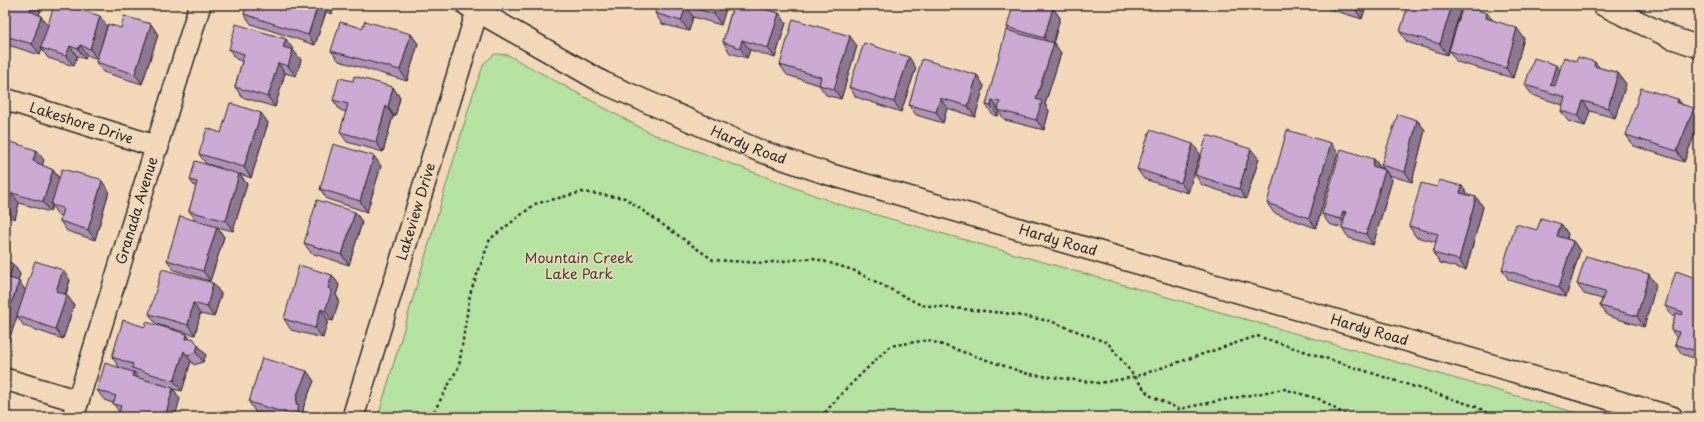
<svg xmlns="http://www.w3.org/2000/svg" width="1704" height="422" viewBox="0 0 1704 422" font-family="'Playpen Sans',sans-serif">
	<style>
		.green { fill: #b6e3a1; stroke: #708766 }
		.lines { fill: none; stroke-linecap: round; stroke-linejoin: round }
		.minor-casing { stroke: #2b2b2b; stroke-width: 24 }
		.path { stroke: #2b2b2b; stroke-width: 2.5; stroke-dasharray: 3 3; stroke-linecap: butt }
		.minor { stroke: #f3d9ba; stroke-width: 21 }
		.wall { fill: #af92b6; stroke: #2b2b2b; fill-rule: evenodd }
		.shaded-wall { fill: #8f7794; stroke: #2b2b2b }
		.building { fill: #ccaad4; stroke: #2b2b2b }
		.labels { text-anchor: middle; stroke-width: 3; stroke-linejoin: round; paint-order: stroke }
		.street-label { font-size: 14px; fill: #2b2b2b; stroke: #f3d9ba }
		.park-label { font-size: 14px; fill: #40473d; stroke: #f3d9ba }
	</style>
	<rect width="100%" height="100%" fill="#f3d9ba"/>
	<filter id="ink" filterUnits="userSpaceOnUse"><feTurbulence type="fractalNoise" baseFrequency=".025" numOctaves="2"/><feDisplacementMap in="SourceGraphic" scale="8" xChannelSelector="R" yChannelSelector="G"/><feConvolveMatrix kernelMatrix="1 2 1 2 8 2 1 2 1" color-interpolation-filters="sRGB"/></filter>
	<g filter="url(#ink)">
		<!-- green -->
		<path class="green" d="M495,54L508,55L652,134L838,204L1591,417H378L473,94L484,63Z"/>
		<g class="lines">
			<defs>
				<g id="minor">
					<path id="s1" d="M467,5L604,83L760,151L825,173L1672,417"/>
					<path d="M1603,5L1670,37L1699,47"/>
					<path id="s2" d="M5,99L158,147"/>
					<path d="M5,379L78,401"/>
					<path id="s3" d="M73,417L200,5"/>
					<path id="s4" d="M353,417L479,5"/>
				</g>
			</defs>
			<!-- minor casing -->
			<use href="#minor" class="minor-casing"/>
			<!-- path -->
			<g class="path">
				<path d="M431,417L459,366L470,294L490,239L535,204L582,192L625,198L713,260L762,263L813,258L853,270L921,305L1005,313L1050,321L1108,343L1149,395L1179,409L1228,399L1284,389L1319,399L1349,417"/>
				<path d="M821,417L845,390L890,346L928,340L1028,374L1099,383L1134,377L1257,336L1477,407L1495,417"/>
			</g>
			<!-- minor -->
			<use href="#minor" class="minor"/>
		</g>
		<!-- wall -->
		<g class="wall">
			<path d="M5,5L42,6L39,15L48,26L66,5L97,59L87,55L85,59L77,56L74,66L48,58L41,48L40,55L5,44Z"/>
			<path d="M247,5H335L332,14L326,12L315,45L251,24L244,14Z"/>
			<path d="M658,5H727L721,25L693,17L689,31L662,24L655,13Z"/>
			<path d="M733,5H767L768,6L767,9L779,13L786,23L775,58L750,50L747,58L730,53L723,42Z"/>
			<path d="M1316,5H1366L1362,19Z"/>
			<path d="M1402,5H1462L1447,55L1407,42L1400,32L1407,10L1405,9Z"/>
			<path d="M1053,8L1060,18L1053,43H1054L1061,53L1045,104L1049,111L1044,130L1005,120L999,112L998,116L993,115L986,105L1009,31L1007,27Z"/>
			<path d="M1493,20L1524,38L1513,78L1457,62L1449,51Z"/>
			<path d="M151,24L158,35L142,84L103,72L96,62L121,28Z"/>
			<path d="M362,28L411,34L418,44L407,81L339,61L331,51Z"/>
			<path d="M857,46L841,99L826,95L819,85L787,75L780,65Z"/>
			<path d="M229,49H293V50L301,60L296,76L285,73L275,107L242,97L235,87L242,61L236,59Z"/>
			<path d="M1576,61L1618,73L1626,84L1615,118L1590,111L1585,126L1568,121L1561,111L1563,105L1532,95L1525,85L1560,70Z"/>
			<path d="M916,68L901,112L856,97L849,87Z"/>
			<path d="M977,75L984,86L975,117L947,108L943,123L916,115L909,105Z"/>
			<path d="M353,81L393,87L400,98L395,117L393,116L383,152L347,142L340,132L346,112L340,110L333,100Z"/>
			<path d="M1682,104L1699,116V123L1684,162L1634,146L1626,135Z"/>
			<path d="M261,113L268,123L251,178L240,174L247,184L233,231L217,227L224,237L210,281L174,270L167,260L196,220L189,211L196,188L190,180L221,168L206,164L199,154L221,133Z"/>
			<path d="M1417,120L1425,130L1412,182L1388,175L1381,165Z"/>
			<path d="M5,149L8,153L44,160L42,165L53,170L59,178L109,191L95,240L67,231L60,221L61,216L58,215L52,206L50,212L19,203L15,219L5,216Z"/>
			<path d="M1338,153L1316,228L1274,213L1267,203Z"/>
			<path d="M1200,154L1188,193L1144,179L1137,169Z"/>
			<path d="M1259,159L1246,199L1202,185L1195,175Z"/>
			<path d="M1374,159L1381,168L1385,170L1392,180L1373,245L1349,238L1342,228L1329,224L1322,214Z"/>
			<path d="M381,166L367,212L327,199L320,189Z"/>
			<path d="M1462,186L1467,195L1476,197L1483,207L1466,270L1440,263L1433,253L1436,242L1416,237L1409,226L1437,187Z"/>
			<path d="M355,212L362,222L349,265L311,253L304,243Z"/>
			<path d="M1561,224L1568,234L1567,239L1573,241L1580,251L1566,297L1509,280L1502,269L1537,230Z"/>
			<path d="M5,261L13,264L20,274L18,281L25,290L70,280L66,295L74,305L63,339L24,326L17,316L8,343L5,342Z"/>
			<path d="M332,275L339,285L336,295L339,300L333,321L328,320L323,338L291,330L284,319Z"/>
			<path d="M1699,279V360L1682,354L1675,344L1677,338L1671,330L1675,317L1672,316L1665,306Z"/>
			<path d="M213,283L221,294L214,317L200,314L195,335L156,324L149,314Z"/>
			<path d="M1577,284L1656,285L1644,327L1608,316L1600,306L1602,299L1584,294Z"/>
			<path d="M145,327L189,338L198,345L206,355L203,362L194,365L191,361L182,391L173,389L180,399L119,412L113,403L104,400L97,390L119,367L112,357ZM133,372L136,373L139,378H137Z"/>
			<path d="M314,381L304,405L303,411L306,415V417H271L256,413L249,402Z"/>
		</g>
		<!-- shaded-wall -->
		<g class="shaded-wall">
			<path d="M32,5H41L42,6L37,22L30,11Z"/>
			<path d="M318,5H321L326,12L315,45L308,35Z"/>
			<path d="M326,5H335L332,14Z"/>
			<path d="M717,5H727L721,25L714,14Z"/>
			<path d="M758,5H767L768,6L765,17L758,7Z"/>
			<path d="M1356,5H1366L1362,19L1355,9Z"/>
			<path d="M1452,5H1462L1447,55L1440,44Z"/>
			<path d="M686,6L693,17L689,31L681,21Z"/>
			<path d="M1053,8L1060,18L1052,48L1044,38Z"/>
			<path d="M779,13L786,23L775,58L768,48Z"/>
			<path d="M1487,13L1495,23L1486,18Z"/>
			<path d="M41,16L48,26L40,55L32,44Z"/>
			<path d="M100,16L107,26L97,59L90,49Z"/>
			<path d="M151,24L158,35L142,84L135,74Z"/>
			<path d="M1517,28L1524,38L1513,78L1506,68Z"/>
			<path d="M411,34L418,44L407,81L400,70Z"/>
			<path d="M850,36L857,46L841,99L834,89Z"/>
			<path d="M286,39L293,49L290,57L283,47Z"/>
			<path d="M742,40L750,50L747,58L740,48Z"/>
			<path d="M1054,43L1061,53L1045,104L1049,111L1044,130L1036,120V99Z"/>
			<path d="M80,45L87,55L85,59L78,49Z"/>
			<path d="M70,46L77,56L74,66L66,56Z"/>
			<path d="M293,50L301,60L296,76L288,66Z"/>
			<path d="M909,57L916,68L901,112L894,102Z"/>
			<path d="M1595,62L1603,72L1594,66Z"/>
			<path d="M278,63L285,73L275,107L268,97Z"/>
			<path d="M1556,65L1564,75L1558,95L1550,85Z"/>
			<path d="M1618,73L1626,84L1615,118L1608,108Z"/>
			<path d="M977,75L984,86L975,117L968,106Z"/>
			<path d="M393,87L400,98L395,117L388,107Z"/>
			<path d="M940,98L947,108L943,123L936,112Z"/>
			<path d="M1678,99L1686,110L1677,103Z"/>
			<path d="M992,100L999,110H998L999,112L998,116L991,106Z"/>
			<path d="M1583,101L1590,111L1585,126L1578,116Z"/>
			<path d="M386,106L393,116L383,152L376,142Z"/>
			<path d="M1694,108L1699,116V123L1684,162L1677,151Z"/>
			<path d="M261,113L268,123L251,178L244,167Z"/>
			<path d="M1417,120L1425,130L1412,182L1405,172Z"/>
			<path d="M1331,143L1338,153L1316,228L1309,218Z"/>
			<path d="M1193,144L1200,154L1188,193L1181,183Z"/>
			<path d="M5,149L8,153L5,163Z"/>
			<path d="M1251,149L1259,159L1246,199L1239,189Z"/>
			<path d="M36,150L44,160L40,172L33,161Z"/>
			<path d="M374,156L381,166L367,212L360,201Z"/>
			<path d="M1374,159L1381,169L1372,166Z"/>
			<path d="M53,170L60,180L51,205L52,206L50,212L43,202Z"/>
			<path d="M1385,170L1392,180L1373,245L1366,234Z"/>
			<path d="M239,174L247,184L233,231L226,221Z"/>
			<path d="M102,181L109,191L95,240L88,230Z"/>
			<path d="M1462,186L1469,196L1460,193Z"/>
			<path d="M12,193L19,203L15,219L8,209Z"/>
			<path d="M1476,197L1483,207L1466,270L1459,260Z"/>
			<path d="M1343,211L1350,222L1348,230L1341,219Z"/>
			<path d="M355,212L362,222L349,265L342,255Z"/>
			<path d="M1561,224L1568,234L1565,246L1557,236Z"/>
			<path d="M217,227L224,237L210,281L203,271Z"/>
			<path d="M1573,241L1580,251L1566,297L1559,287Z"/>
			<path d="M13,264L20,274L16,288L9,278Z"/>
			<path d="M63,270L70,280L63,301L56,291Z"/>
			<path d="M1649,274L1656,285L1644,327L1637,316Z"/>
			<path d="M332,275L339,285L336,295L339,300L333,321L325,311L328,288Z"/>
			<path d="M19,281L26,291L8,343L5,338V321Z"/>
			<path d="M213,283L221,294L214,317L207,307Z"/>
			<path d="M67,295L74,305L63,339L55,329Z"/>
			<path d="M193,303L200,314L195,335L188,325Z"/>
			<path d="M321,309L328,320L323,338L315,328Z"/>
			<path d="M187,334L194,345L186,339Z"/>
			<path d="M1699,341V356L1696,351Z"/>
			<path d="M198,345L206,355L203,362L196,352Z"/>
			<path d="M184,351L191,361L182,391L174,381Z"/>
			<path d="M307,371L314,381L304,405L303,411L306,415V417H296V416L297,395Z"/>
			<path d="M133,372L140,382L132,376Z"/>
			<path d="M173,388L180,399L175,417H165Z"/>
		</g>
		<!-- building -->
		<g class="building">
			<path d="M5,5H32L30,11L41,16L32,44L5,36Z"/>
			<path d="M54,5H66L100,16L90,49L80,45L78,49L70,46L66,56L41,48Z"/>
			<path d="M247,5H318L308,35L244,14Z"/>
			<path d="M658,5H717L714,14L686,6L681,21L655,13Z"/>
			<path d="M733,5H758V7L779,13L768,48L742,40L740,48L723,42Z"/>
			<path d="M1013,5H1042L1053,8L1044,38L1007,27Z"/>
			<path d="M1342,5H1356L1355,9Z"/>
			<path d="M1408,5H1452L1440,44L1400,32Z"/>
			<path d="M1463,6L1487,13L1486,18L1517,28L1506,68L1449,51Z"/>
			<path d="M124,16L151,24L135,74L96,62L108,24L121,28Z"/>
			<path d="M793,19L850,36L834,89L819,85L821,77L780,65Z"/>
			<path d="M365,21L411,34L400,70L331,51L340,22L362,28Z"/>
			<path d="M236,24L286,39L283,47L293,50L288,66L278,63L268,97L235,87L244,54L229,49Z"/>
			<path d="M1006,30L1054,43L1036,99L1042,101L1036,120L998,110L1000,102L992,100L991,106L986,105Z"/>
			<path d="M864,43L909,57L894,102L849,87Z"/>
			<path d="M1564,57L1576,61L1578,57L1595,62L1594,66L1618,73L1608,108L1583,101L1578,116L1561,111L1565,97L1525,85L1534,58L1556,65L1550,85L1555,86Z"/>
			<path d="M922,59L977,75L968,106L940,98L936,112L909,105Z"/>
			<path d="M354,76L393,87L388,107L386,106L376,142L340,132L348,104L333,100L339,78L353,81Z"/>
			<path d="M1641,88L1678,99L1677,103L1694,108L1677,151L1626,135Z"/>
			<path d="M230,103L261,113L244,167L199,154L207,128L221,133Z"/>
			<path d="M1398,114L1417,120L1405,172L1381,165Z"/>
			<path d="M1150,130L1193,144L1181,183L1137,169Z"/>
			<path d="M1287,130L1331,143L1309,218L1267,203Z"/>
			<path d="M1207,135L1251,149L1239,189L1195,175Z"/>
			<path d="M11,142L36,150L33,161L53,170L43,202L12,193L8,209L5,208V163Z"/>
			<path d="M333,144L374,156L360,201L320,189Z"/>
			<path d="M1341,149L1374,159L1372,166L1385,170L1366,234L1342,228L1346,212L1343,211L1341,219L1322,214Z"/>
			<path d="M195,161L239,174L226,221L189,211L197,182L190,180Z"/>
			<path d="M62,169L100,179L102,181L88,230L60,221L63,208L51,205Z"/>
			<path d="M1439,180L1462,186L1460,193L1476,197L1459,260L1433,253L1438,234L1409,226L1421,183L1437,187Z"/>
			<path d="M317,200L355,212L342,255L304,243Z"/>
			<path d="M180,216L217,227L203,271L167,260Z"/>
			<path d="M1541,218L1561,224L1557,236L1573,241L1559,287L1502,269L1516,224L1537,230Z"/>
			<path d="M1586,256L1649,274L1637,316L1600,306L1605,292L1577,284Z"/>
			<path d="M5,261L13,264L9,278L19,281L5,321Z"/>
			<path d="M35,261L63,270L56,291L67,295L55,329L17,316Z"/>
			<path d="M299,265L332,275L328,288L332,290L325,311L321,309L315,328L284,319Z"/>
			<path d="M162,269L213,283L207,307L193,303L188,325L149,314Z"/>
			<path d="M1676,271L1699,279V341L1696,351L1675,344L1679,332L1671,330L1676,313L1682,315L1683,312L1665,306Z"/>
			<path d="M123,320L145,327L146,322L187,334L186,339L193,338L198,345L196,352L187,355L184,351L174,381L132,368L133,364L112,357Z"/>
			<path d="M262,358L307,371L297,395L296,404L299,405L296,416L249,402Z"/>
			<path d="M105,363L133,372L132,376L173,388L165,417H118L121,406L113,404L116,396L97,390Z"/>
		</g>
	</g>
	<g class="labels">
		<!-- street labels -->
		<g class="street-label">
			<text dy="5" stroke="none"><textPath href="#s2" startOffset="80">Lakeshore Drive</textPath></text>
			<text dy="5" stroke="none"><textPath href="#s1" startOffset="315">Hardy Road</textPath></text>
			<text dy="5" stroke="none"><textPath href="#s3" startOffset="216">Granada Avenue</textPath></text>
			<text dy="5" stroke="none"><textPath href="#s4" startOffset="215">Lakeview Drive</textPath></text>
			<text dy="5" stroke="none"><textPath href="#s1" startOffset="639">Hardy Road</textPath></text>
			<text dy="5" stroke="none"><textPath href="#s1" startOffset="963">Hardy Road</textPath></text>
		</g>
		<!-- park labels -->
		<g class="park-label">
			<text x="579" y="263">Mountain Creek<tspan x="579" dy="16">Lake Park</tspan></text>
		</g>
	</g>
	<!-- margin -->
	<rect width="1704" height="422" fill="none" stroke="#f3d9ba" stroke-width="20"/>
	<rect x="10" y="10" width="1684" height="402" fill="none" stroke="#2b2b2b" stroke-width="1.5" filter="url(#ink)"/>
</svg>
